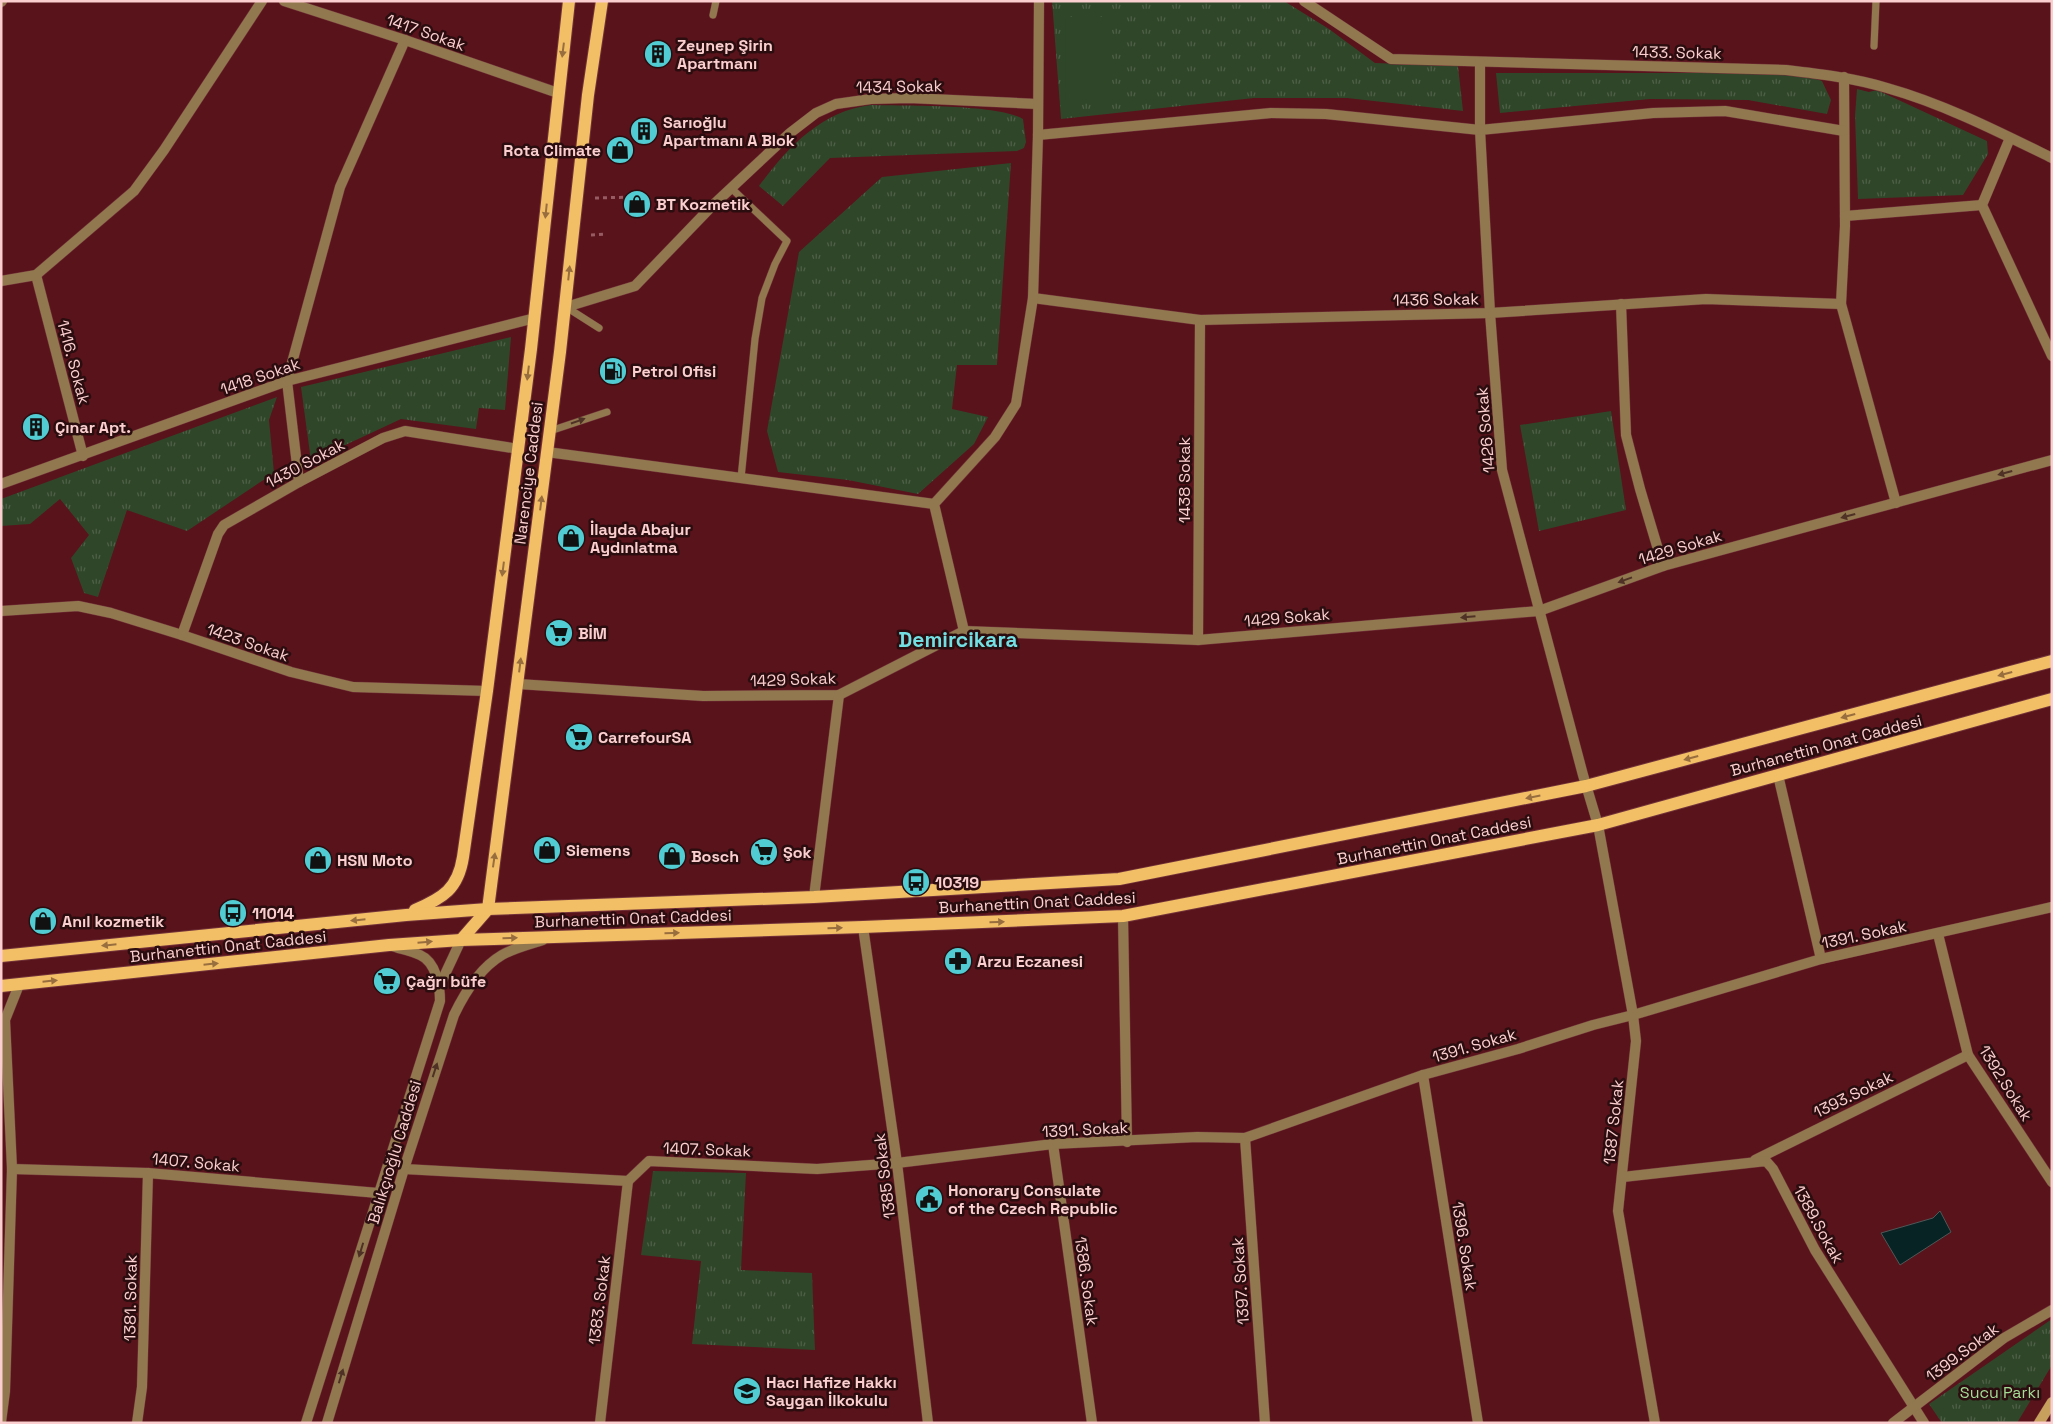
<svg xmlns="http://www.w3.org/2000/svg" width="2053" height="1424" viewBox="0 0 2053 1424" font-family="'Space Grotesk',sans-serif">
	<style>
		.grass { fill: url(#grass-tufts) }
		.pitch { fill: #2f4629 }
		.water { fill: #072324; stroke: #505757 }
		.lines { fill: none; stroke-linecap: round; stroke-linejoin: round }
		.service-casing { stroke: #723138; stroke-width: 8 }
		.minor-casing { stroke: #723138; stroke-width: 11 }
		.tertiary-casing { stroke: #723138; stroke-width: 11 }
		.secondary-casing { stroke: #723138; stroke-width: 11 }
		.primary-casing { stroke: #723138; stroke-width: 14 }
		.path { stroke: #975c61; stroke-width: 3; stroke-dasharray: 4 4; stroke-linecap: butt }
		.service { stroke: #91784f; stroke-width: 7 }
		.minor { stroke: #91784f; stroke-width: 10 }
		.tertiary { stroke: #91784f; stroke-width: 10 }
		.secondary { stroke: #c8a05d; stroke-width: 10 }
		.primary { stroke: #f2be66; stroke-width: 12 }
		.oneway { fill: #986e3f }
		.oneway2 { fill: #4f3225 }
		.labels { text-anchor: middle; stroke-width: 5; stroke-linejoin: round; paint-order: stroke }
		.street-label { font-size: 16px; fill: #fbcfcf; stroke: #2b0d0f }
		.poi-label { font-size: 16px; font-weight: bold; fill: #fbcfcf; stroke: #2b0d0f; text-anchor: start }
		.park-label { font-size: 16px; fill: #a4dd95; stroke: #2b0d0f }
		.district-label { font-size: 21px; font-weight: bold; fill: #72dfe3; stroke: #2b0d0f }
	</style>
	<defs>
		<pattern id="grass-tufts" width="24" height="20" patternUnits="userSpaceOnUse" patternTransform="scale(1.25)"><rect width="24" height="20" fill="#2f4629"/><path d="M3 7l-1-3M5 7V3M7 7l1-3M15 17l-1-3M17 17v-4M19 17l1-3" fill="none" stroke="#4e6047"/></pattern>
	</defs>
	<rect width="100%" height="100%" fill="#58131b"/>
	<!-- grass -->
	<g class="grass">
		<path d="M1052,1H1284L1329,29L1375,63L1458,66L1463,111L1347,98H1254L1061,119Z"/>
		<path d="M1496,73H1799L1822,81L1831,100L1827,114L1748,100L1650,99L1500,113Z"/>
		<path d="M1857,89L1869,92L1877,90L1987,141L1988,154L1963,195L1858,199L1855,116Z"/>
		<path d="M871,105C904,106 998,104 1023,119L1026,142L1024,148L1017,151L830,158L783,206L759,186C787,148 821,111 871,105Z"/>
		<path d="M1011,163L997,365H957L952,409L988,417L974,444L918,494L848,480L778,472L767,431L799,252L882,177Z"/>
		<path d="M511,337L505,410L479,408L476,429L401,419L311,461L301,387Z"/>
		<path d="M277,397L269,420L274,473L187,531L127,510L98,597L84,593L71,558L89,535L60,499L30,524L1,526V499Z"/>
		<path d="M1611,411L1626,510L1539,531L1520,425Z"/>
		<path d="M653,1171L746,1173L741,1270L812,1273L815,1350L692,1344L701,1261L641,1255Z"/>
		<path d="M2052,1319V1365L2017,1423H1942L1929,1404Z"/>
	</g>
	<!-- pitch -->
	<path class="pitch" d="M1065,17H1107V101H1066Z"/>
	<!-- water -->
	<path class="water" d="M1940,1211L1951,1232L1900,1265L1881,1233L1933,1218Z"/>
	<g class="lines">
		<defs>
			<g id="service">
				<path d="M713,15L716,1"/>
				<path d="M1874,46L1876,1"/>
				<path d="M731,188L787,241L775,264L762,298L755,339L741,478"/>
				<path d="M566,307L599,328"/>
				<path d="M550,431L607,412"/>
			</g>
			<g id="minor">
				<path d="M284,1L405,40L558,93"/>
				<path d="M1304,1L1391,59L1786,70C1820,74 1854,78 1887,88C1944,104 1999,132 2052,158"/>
				<path d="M1,2L2,1"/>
				<path d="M1480,62V130L1490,313L1502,470L1583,775L1598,825L1633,1015L1636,1041L1618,1211L1655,1423"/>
				<path d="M1844,77L1845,226L1841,304L1896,503"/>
				<path d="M1038,135L1271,113L1326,114L1480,130L1653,113L1725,111L1844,131"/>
				<path d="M2010,138L1982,205L2052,356"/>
				<path d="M1845,216L1982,205"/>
				<path d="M36,275L83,456"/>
				<path d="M1,281L36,275L134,191L164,150L262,1"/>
				<path d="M1033,298L1200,320L1490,313L1706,299L1841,304"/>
				<path d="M1621,304L1626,435L1640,489L1663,566"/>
				<path d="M566,307L635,286L712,206L790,133L816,113L836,104L871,99L909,98L1037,104"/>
				<path d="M547,452L934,504"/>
				<path d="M299,482L287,381L340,187L405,40"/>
				<path d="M1,484L287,381L535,318"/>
				<path d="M1,611L78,606L111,613L182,635L291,672L353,687L487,691"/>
				<path d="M964,631L934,504L995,437L1016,404L1033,298L1038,135L1039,1"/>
				<path d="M182,635L218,534L224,525L299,482L383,438L405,431L519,449"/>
				<path d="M1198,640L1200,320"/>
				<path d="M518,684L703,696L839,695L964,631L1198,640L1539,611L1663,566L2052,460"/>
				<path d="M1778,775L1821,959"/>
				<path d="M814,897L839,695"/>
				<path d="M1123,916L1127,1142"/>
				<path d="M863,927L897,1163L928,1423"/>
				<path d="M1938,934L1968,1055L2052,1182"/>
				<path d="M1423,1075L1478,1423"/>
				<path d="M1245,1138L1265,1423"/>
				<path d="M1053,1144L1092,1423"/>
				<path d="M1755,1160L1968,1055"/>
				<path d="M12,1169L148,1173L378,1193"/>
				<path d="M404,1169L628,1181L649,1161L817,1169L897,1163L1053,1144L1197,1137L1245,1138L1423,1075L1518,1049L1593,1025L1633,1015L1821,959L2052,907"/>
				<path d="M1623,1177L1766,1161L1773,1169L1815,1250L1924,1423"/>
				<path d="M1,1422L5,1391L12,1169L5,1020L19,985"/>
				<path d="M137,1423L142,1387L148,1173"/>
				<path d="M600,1423L628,1181"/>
				<path d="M1893,1423L2004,1338L2052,1310"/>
			</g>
			<g id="tertiary">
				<path d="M440,985L461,940"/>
				<path d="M306,1423L440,1001C440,986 436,962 420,955C411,951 401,949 392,946"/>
				<path d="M327,1423L404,1169L454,1015C465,992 480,968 502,955C514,948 530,944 543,940"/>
			</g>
			<path id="secondary" d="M2039,1423L2052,1402"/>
			<g id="primary">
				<path d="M415,910C443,898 458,889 463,857L487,691L531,349L569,1"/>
				<path d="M461,940L488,909L560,352L588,95L602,1"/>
				<path d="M1,956L406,915L488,909L814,897L1119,879L1586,786L2052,661"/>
				<path d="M1,986L389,945L461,940L863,927L1123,916L1598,825L2052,699"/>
			</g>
		</defs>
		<!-- service casing -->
		<use href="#service" class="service-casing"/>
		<!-- minor casing -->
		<use href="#minor" class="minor-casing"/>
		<!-- tertiary casing -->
		<use href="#tertiary" class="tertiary-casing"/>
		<!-- secondary casing -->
		<use href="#secondary" class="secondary-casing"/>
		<!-- primary casing -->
		<use href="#primary" class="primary-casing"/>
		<!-- path -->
		<g class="path">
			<path d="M595,198L634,197"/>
			<path d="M591,235L606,234"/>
		</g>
		<!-- service -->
		<use href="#service" class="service"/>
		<!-- minor -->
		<use href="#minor" class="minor"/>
		<!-- tertiary -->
		<use href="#tertiary" class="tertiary"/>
		<!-- secondary -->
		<use href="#secondary" class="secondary"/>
		<!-- primary -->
		<use href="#primary" class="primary"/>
	</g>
	<!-- one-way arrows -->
	<defs><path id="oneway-solid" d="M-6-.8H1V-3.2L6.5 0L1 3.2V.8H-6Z" transform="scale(1.25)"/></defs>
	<g class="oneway">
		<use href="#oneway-solid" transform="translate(563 50) rotate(97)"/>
		<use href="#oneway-solid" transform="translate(546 211) rotate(96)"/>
		<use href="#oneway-solid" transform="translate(569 273) rotate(-84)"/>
		<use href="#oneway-solid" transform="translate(528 373) rotate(97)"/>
		<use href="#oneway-solid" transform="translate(541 503) rotate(-83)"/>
		<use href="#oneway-solid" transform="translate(503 569) rotate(97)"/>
		<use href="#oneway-solid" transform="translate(520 665) rotate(-83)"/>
		<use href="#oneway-solid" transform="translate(2005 674) rotate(165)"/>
		<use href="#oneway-solid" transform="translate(1848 716) rotate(165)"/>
		<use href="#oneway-solid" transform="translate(1691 758) rotate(165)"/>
		<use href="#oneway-solid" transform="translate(1533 797) rotate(169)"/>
		<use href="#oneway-solid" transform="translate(494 860) rotate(-82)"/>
		<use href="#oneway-solid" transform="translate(358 920) rotate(174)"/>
		<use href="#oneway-solid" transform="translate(997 922) rotate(-2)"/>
		<use href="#oneway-solid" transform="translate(835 928) rotate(-2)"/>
		<use href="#oneway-solid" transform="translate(672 933) rotate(-2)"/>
		<use href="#oneway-solid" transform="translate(510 938) rotate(-2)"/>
		<use href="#oneway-solid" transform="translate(425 942) rotate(-5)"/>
		<use href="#oneway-solid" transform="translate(109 945) rotate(174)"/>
		<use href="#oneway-solid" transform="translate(211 964) rotate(-6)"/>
		<use href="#oneway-solid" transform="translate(50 981) rotate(-6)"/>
	</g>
	<g class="oneway2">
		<use href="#oneway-solid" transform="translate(578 421) rotate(-19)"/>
		<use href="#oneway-solid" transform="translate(2005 473) rotate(165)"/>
		<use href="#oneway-solid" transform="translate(1848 516) rotate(165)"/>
		<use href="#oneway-solid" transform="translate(1625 580) rotate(160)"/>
		<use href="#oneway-solid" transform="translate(1468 617) rotate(175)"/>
		<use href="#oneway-solid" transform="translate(435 1070) rotate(-72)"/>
		<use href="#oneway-solid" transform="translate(361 1250) rotate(107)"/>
		<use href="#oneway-solid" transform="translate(341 1376) rotate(-73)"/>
	</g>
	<!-- icons -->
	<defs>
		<symbol id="building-disc" viewBox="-11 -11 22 22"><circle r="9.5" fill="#51ccd2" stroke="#2b0d0f"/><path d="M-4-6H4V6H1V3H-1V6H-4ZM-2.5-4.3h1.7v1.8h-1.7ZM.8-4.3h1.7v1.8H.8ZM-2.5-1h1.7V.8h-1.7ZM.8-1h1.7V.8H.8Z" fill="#111"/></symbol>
		<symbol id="shop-disc" viewBox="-11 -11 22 22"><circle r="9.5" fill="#51ccd2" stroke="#2b0d0f"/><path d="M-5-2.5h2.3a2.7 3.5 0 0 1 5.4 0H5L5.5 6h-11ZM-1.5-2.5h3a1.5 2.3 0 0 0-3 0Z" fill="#111"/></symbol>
		<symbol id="fuel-disc" viewBox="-11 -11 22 22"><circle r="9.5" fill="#51ccd2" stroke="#2b0d0f"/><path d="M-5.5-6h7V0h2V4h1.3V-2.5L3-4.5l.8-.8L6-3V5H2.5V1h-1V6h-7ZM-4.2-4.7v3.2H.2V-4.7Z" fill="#111"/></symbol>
		<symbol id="supermarket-disc" viewBox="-11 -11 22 22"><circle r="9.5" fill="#51ccd2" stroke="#2b0d0f"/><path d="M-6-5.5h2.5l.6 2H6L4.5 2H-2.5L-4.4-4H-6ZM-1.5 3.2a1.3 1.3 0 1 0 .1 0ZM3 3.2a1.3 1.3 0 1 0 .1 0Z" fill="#111"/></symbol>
		<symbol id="bus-disc" viewBox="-11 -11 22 22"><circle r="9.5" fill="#51ccd2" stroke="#2b0d0f"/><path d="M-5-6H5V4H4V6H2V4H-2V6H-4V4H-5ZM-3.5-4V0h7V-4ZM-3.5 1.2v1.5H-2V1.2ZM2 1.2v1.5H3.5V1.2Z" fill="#111"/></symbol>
		<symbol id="pharmacy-disc" viewBox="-11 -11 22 22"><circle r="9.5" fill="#51ccd2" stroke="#2b0d0f"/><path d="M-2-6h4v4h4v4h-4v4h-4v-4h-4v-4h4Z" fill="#111"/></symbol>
		<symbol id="civic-disc" viewBox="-11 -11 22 22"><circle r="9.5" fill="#51ccd2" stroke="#2b0d0f"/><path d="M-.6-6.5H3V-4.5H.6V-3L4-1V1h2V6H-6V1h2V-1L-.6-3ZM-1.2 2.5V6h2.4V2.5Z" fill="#111"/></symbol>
		<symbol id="school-disc" viewBox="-11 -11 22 22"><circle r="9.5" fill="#51ccd2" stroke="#2b0d0f"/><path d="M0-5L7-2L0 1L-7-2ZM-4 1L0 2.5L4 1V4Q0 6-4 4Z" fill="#111"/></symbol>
	</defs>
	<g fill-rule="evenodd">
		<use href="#building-disc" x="642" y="38" width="32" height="32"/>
		<use href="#building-disc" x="628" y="115" width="32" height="32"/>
		<use href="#shop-disc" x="604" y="134" width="32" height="32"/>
		<use href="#shop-disc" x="621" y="188" width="32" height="32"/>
		<use href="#fuel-disc" x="597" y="355" width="32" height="32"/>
		<use href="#building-disc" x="20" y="411" width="32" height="32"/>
		<use href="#shop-disc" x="555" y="522" width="32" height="32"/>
		<use href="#supermarket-disc" x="543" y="617" width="32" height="32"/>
		<use href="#supermarket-disc" x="563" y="721" width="32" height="32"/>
		<use href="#shop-disc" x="531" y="834" width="32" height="32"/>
		<use href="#supermarket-disc" x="748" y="836" width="32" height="32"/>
		<use href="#shop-disc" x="656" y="840" width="32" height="32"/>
		<use href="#shop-disc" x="302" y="844" width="32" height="32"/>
		<use href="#bus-disc" x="900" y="866" width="32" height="32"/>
		<use href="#bus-disc" x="217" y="897" width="32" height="32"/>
		<use href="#shop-disc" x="27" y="905" width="32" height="32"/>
		<use href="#pharmacy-disc" x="942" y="945" width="32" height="32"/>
		<use href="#supermarket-disc" x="371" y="965" width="32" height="32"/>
		<use href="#civic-disc" x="913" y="1183" width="32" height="32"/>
		<use href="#school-disc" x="731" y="1375" width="32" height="32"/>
	</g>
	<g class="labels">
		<!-- street labels -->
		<g class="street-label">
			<text transform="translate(426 32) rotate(19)" y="6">1417 Sokak</text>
			<text transform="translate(1677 52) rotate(1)" y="6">1433. Sokak</text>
			<text transform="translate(899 86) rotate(-1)" y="6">1434 Sokak</text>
			<text transform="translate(1436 299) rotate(-1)" y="6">1436 Sokak</text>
			<text transform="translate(74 362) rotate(75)" y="6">1416. Sokak</text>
			<text transform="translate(260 376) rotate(-19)" y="6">1418 Sokak</text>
			<text transform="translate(1485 430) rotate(-95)" y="6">1426 Sokak</text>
			<text transform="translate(305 463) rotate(-28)" y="6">1430 Sokak</text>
			<text transform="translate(528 473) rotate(-83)" y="6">Narenciye Caddesi</text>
			<text transform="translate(1184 480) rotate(-90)" y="6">1438 Sokak</text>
			<text transform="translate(1680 547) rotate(-17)" y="6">1429 Sokak</text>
			<text transform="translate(1287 617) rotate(-5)" y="6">1429 Sokak</text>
			<text transform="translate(248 642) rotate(19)" y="6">1423 Sokak</text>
			<text transform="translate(793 679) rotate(-2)" y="6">1429 Sokak</text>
			<text transform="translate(1826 745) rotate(-15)" y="6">Burhanettin Onat Caddesi</text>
			<text transform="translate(1434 840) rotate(-11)" y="6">Burhanettin Onat Caddesi</text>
			<text transform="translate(1037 902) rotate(-3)" y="6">Burhanettin Onat Caddesi</text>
			<text transform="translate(633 918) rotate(-2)" y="6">Burhanettin Onat Caddesi</text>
			<text transform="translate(1864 934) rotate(-12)" y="6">1391. Sokak</text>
			<text transform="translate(228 946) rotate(-6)" y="6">Burhanettin Onat Caddesi</text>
			<text transform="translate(1474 1045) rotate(-16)" y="6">1391. Sokak</text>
			<text transform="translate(2006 1083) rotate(58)" y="6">1392.Sokak</text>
			<text transform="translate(1853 1094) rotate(-26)" y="6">1393.Sokak</text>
			<text transform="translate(1613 1122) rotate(-84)" y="6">1387 Sokak</text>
			<text transform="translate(1085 1129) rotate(-3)" y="6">1391. Sokak</text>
			<text transform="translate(707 1149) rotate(2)" y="6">1407. Sokak</text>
			<text transform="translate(394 1152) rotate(-73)" y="6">Balıkçıoğlu Caddesi</text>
			<text transform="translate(196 1162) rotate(5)" y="6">1407. Sokak</text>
			<text transform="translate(884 1176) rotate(-97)" y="6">1385 Sokak</text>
			<text transform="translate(1819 1224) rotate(61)" y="6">1389.Sokak</text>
			<text transform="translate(1465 1246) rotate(81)" y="6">1396. Sokak</text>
			<text transform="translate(1087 1281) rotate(82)" y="6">1386. Sokak</text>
			<text transform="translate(1240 1281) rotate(-94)" y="6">1397. Sokak</text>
			<text transform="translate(130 1298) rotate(-89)" y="6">1381. Sokak</text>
			<text transform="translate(599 1300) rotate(-83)" y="6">1383. Sokak</text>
			<text transform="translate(1962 1352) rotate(-37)" y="6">1399.Sokak</text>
		</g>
		<!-- poi labels -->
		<g class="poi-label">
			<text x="677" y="51">Zeynep Şirin<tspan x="677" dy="18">Apartmanı</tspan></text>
			<text x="663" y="128">Sarıoğlu<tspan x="663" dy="18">Apartmanı A Blok</tspan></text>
			<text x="601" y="156" text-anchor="end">Rota Climate</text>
			<text x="656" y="210">BT Kozmetik</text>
			<text x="632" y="377">Petrol Ofisi</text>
			<text x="55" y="433">Çınar Apt.</text>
			<text x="590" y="535">İlayda Abajur<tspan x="590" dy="18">Aydınlatma</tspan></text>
			<text x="578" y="639">BİM</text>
			<text x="598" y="743">CarrefourSA</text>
			<text x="566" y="856">Siemens</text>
			<text x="783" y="858">Şok</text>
			<text x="691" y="862">Bosch</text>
			<text x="337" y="866">HSN Moto</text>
			<text x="935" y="888">10319</text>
			<text x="252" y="919">11014</text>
			<text x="62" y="927">Anıl kozmetik</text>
			<text x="977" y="967">Arzu Eczanesi</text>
			<text x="406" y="987">Çağrı büfe</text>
			<text x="948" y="1196">Honorary Consulate<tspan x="948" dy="18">of the Czech Republic</tspan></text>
			<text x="766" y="1388">Hacı Hafize Hakkı<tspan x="766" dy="18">Saygan İlkokulu</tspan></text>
		</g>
		<!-- park labels -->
		<g class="park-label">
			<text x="2000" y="1398">Sucu Parkı</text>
		</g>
		<!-- district labels -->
		<g class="district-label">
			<text x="958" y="647">Demircikara</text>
		</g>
	</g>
	<!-- border -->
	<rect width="2053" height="1424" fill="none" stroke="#fbcfcf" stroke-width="5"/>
</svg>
